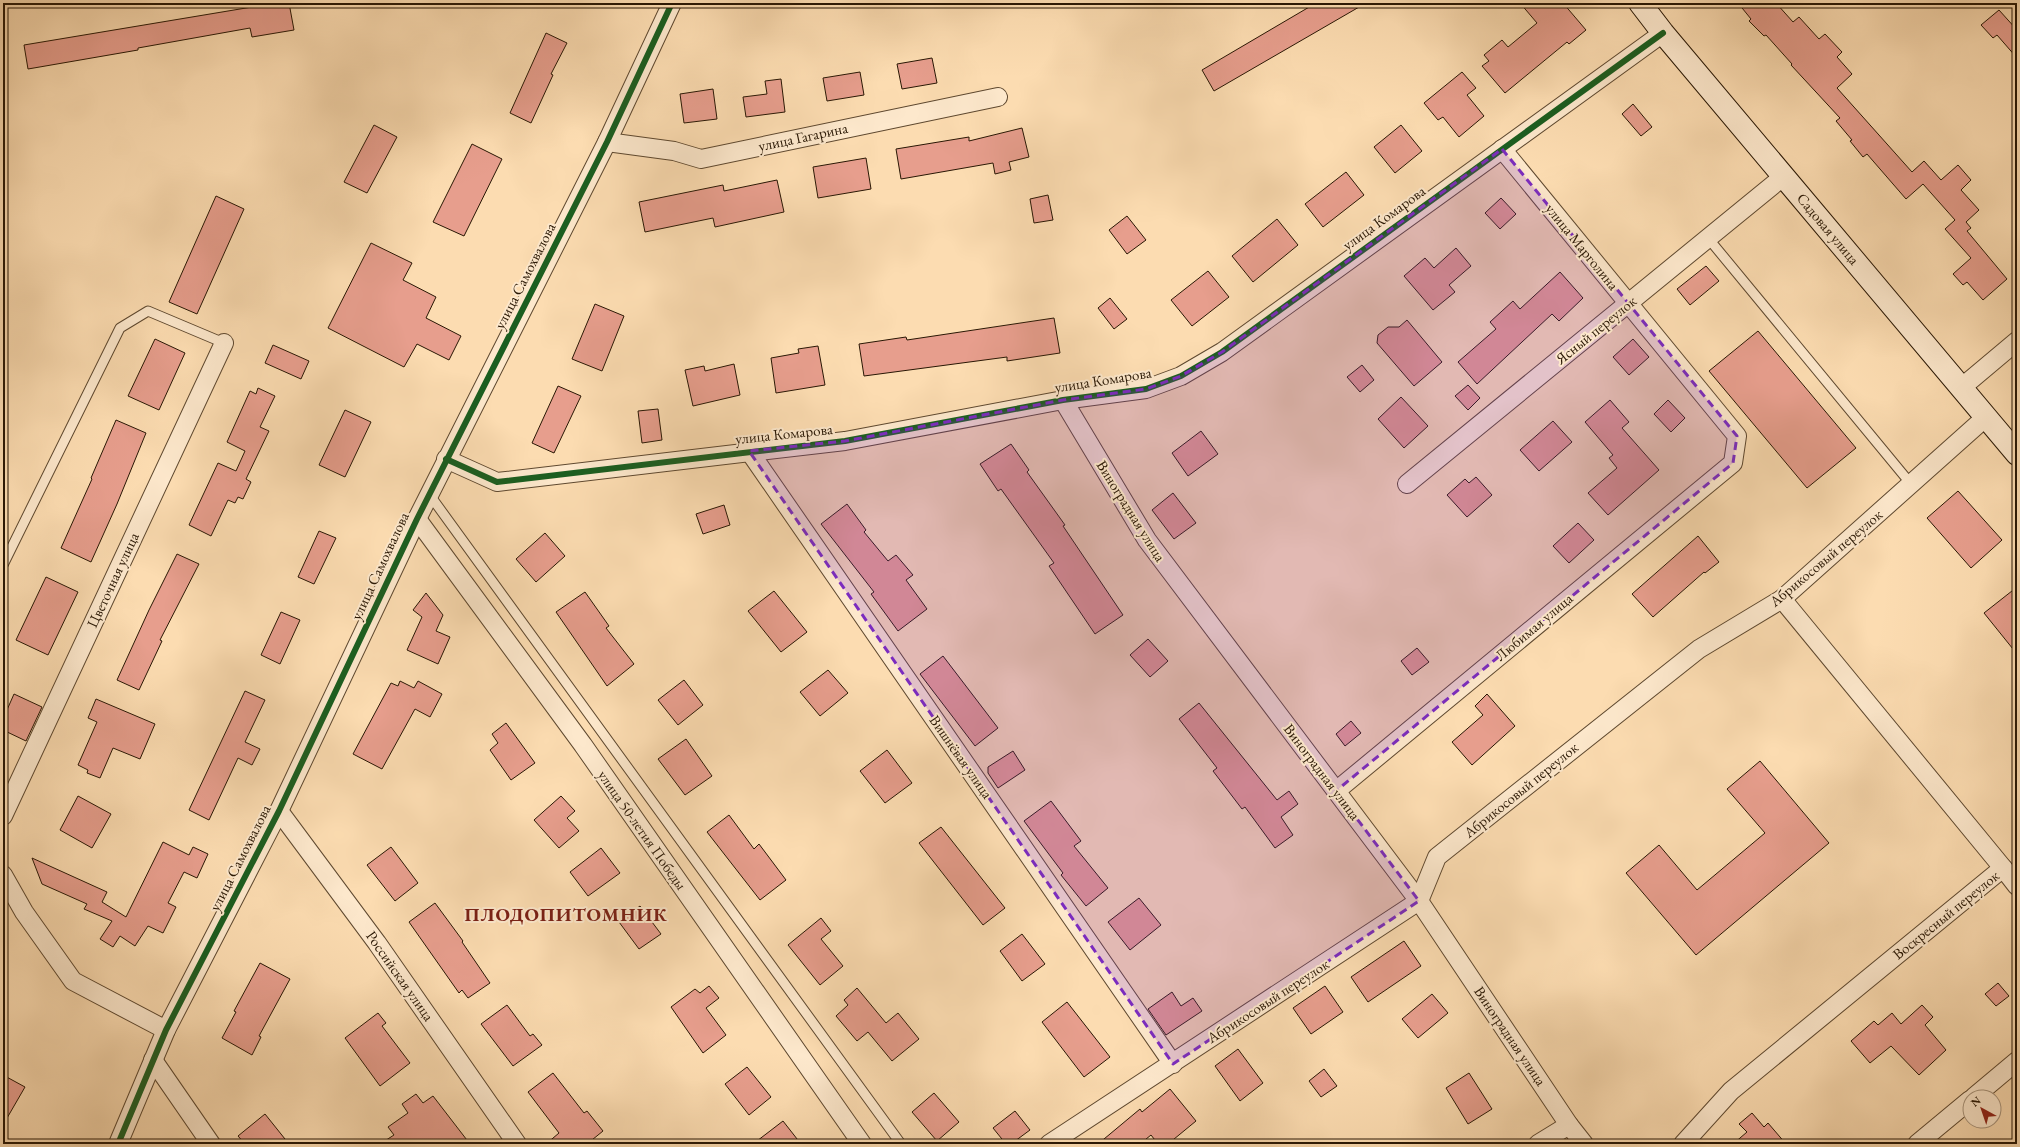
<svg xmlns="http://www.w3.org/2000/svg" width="2020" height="1147" viewBox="0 0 2020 1147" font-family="'EB Garamond',serif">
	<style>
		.building { fill: #e79e8d; stroke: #291704 }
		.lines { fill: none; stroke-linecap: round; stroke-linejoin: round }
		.lane-casing { stroke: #5e482f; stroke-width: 11 }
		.street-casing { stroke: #5e482f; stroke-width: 20 }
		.secondary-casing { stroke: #291704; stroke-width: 24 }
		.lane { stroke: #fde8cc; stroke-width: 9 }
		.street { stroke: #fde8cc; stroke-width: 18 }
		.secondary { stroke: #fde8cc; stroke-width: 22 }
		.cycleway-casing { stroke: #fde8cc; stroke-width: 8 }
		.cycleway { stroke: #1b5e20; stroke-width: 6 }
		.marked { fill: #7b2cbf; fill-opacity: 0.2; stroke: #7b2cbf; stroke-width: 3; stroke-dasharray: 8 5; stroke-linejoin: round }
		.labels { text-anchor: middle; stroke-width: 4; stroke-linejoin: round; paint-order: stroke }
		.street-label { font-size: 15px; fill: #291704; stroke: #fde8cc }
		.district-label { font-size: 19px; font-weight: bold; letter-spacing: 1px; fill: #7a1f14; stroke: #fde8cc }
	</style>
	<rect width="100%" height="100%" fill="#fcdcb1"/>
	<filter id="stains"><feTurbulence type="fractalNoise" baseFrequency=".005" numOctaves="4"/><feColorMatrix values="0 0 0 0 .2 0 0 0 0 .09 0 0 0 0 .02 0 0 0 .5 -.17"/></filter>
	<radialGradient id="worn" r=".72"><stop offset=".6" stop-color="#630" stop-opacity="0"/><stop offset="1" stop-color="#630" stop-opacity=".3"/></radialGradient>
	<!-- building -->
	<g class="building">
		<path d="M276,3H289L294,30L252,37L250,28L138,48V50L28,69L24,45Z"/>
		<path d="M1316,3H1366L1214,91L1202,70Z"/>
		<path d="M1520,3H1563L1586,30L1569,44L1567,42L1505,93L1482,66L1489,61L1484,55L1502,40L1508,47L1537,23Z"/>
		<path d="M1738,3H1776L1793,22L1799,17L1819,39L1825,34L1842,52L1837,57L1852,74L1837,88L1912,172L1924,161L1941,180L1958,165L1971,180L1961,190L1979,210L1966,222L1971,228L1967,231L2007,279L1983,300L1967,282L1963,285L1953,274L1971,258L1945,229L1955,220L1923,184L1906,199L1867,154L1863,157L1850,141L1852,140L1836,121L1840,118L1791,65L1792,64L1766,35L1764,36L1749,21L1751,19Z"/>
		<path d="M1999,10L2017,30V58L1997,35L1993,38L1981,25Z"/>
		<path d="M546,33L567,43L551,74L553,75L531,123L510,113Z"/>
		<path d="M932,58L937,83L902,89L897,64Z"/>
		<path d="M860,72L864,95L827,101L823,78Z"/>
		<path d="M1462,72L1476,88L1467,95L1484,116L1459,137L1443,117L1438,120L1424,103Z"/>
		<path d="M781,79L785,112L746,117L743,97L767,94L765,81Z"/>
		<path d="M713,89L717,119L684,123L680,94Z"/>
		<path d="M1633,104L1652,127L1641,136L1622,114Z"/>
		<path d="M374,125L397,137L367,193L344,182Z"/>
		<path d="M1401,125L1422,151L1395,173L1374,147Z"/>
		<path d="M1022,128L1029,157L1009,162L1011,170L995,174L993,163L901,179L896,149L969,137V141Z"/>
		<path d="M472,144L502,159L464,236L433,222Z"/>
		<path d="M866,158L871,189L818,198L813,167Z"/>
		<path d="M1346,172L1364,195L1323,227L1305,204Z"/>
		<path d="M777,180L784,212L715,227L713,218L645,232L639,202L723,185L724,191Z"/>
		<path d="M1048,195L1053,220L1034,223L1030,199Z"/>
		<path d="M216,196L244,209L197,314L169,302Z"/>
		<path d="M1501,198L1516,214L1500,229L1485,213Z"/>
		<path d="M1127,216L1146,240L1127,254L1109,230Z"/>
		<path d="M1277,219L1298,245L1253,282L1232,256Z"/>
		<path d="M371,243L412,263L403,280L436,297L426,318L461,336L449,360L417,344L404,367L328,328Z"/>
		<path d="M1456,248L1471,266L1449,285L1455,292L1433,310L1404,276L1425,258L1434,268Z"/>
		<path d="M1706,266L1719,281L1690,305L1677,289Z"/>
		<path d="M1208,271L1229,297L1192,326L1171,300Z"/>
		<path d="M1560,272L1583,298L1559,321L1552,314L1477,384L1458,362L1496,329L1490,322L1513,301L1520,309Z"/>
		<path d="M1110,298L1127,319L1114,329L1098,308Z"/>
		<path d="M595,304L624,316L602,371L572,359Z"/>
		<path d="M1054,318L1060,353L1007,361V357L864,376L859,344L906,337L907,340Z"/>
		<path d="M1407,320L1442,362L1414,386L1377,343L1378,335L1388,327H1399Z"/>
		<path d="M1758,331L1856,448L1807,488L1709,371Z"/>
		<path d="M155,339L185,353L159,410L128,396Z"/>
		<path d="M1633,339L1649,357L1629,375L1613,357Z"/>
		<path d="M273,345L309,361L301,379L265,363Z"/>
		<path d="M818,346L825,385L776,393L771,358L799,353L798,349Z"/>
		<path d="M734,364L740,395L693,406L685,370L704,366L705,371Z"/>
		<path d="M1362,365L1374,380L1360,392L1347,377Z"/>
		<path d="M1468,385L1480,398L1468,410L1455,396Z"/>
		<path d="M558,386L581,396L554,453L532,443Z"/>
		<path d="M258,388L275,396L260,427L269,431L246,479L251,482L243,499L238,497L235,503L228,500L211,536L189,525L218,463L236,471L245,451L227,442L250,391L256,394Z"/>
		<path d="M1401,397L1428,426L1404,448L1378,419Z"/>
		<path d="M1610,400L1629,422L1622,428L1659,470L1608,515L1588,493L1617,468L1609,458L1613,455L1585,422Z"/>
		<path d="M1668,400L1685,418L1671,432L1654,414Z"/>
		<path d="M658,409L662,440L642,443L638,411Z"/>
		<path d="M345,410L371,422L345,477L319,465Z"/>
		<path d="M116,420L146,433L117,504L91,562L61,548L92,479L91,478Z"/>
		<path d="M1553,421L1572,442L1539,471L1520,450Z"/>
		<path d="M1201,431L1218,454L1188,476L1172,453Z"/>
		<path d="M1011,444L1029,470L1027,472L1065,525L1063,526L1123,615L1095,634L1049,566L1054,563L1001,489L998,491L980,464Z"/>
		<path d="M1476,477L1492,495L1467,517L1447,495L1465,479L1469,483Z"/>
		<path d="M1958,491L2002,540L1971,568L1927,518Z"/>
		<path d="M1173,493L1196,523L1174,539L1152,510Z"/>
		<path d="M847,504L866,530L864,532L888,561L896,555L913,575L906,580L927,609L898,631L871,594L874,592L821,524Z"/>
		<path d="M724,505L730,525L703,534L696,514Z"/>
		<path d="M1578,523L1594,540L1569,563L1553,546Z"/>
		<path d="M319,531L336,538L314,584L298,577Z"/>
		<path d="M545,533L565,556L536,582L516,559Z"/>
		<path d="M1698,536L1719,562L1705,573L1704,572L1653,617L1632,594Z"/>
		<path d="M177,554L199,564L160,640L162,641L139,690L117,680L149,610Z"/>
		<path d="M46,577L78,592L48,655L16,640Z"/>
		<path d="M2017,587V654L1984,613Z"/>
		<path d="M774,591L807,632L781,652L748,611Z"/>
		<path d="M585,592L609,626L606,628L634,664L607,686L556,612Z"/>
		<path d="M426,593L443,615L436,631L450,637L438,664L407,650L422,617L413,610Z"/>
		<path d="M281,612L300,620L280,664L261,655Z"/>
		<path d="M1148,639L1168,661L1150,677L1130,655Z"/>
		<path d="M1417,648L1429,662L1412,675L1401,661Z"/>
		<path d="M943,656L998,728L975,746L920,674Z"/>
		<path d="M828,670L848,693L820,716L800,692Z"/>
		<path d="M684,680L703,705L678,725L658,700Z"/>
		<path d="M400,681L414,688L418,681L442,694L430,717L415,709L382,769L353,754L391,683L398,686Z"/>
		<path d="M245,691L265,700L245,742L260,749L252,765L238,758L209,820L189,810Z"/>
		<path d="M14,694L42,707L26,741L3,730V719Z"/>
		<path d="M1487,694L1515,726L1472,765L1452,742L1483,715L1475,706Z"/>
		<path d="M96,699L155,724L140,759L113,748L100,778L87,773L88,770L78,765L97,722L88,718Z"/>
		<path d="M1199,703L1277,800L1289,791L1298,804L1281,817L1293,835L1275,848L1245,807L1242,809L1213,771L1217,768L1179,719Z"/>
		<path d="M1351,721L1361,733L1345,746L1336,734Z"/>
		<path d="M506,723L535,763L511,780L490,750L498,743L492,734Z"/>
		<path d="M686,739L712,776L685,795L658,759Z"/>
		<path d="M887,750L912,783L885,803L860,771Z"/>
		<path d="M1013,751L1025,770L998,788L988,773V767Z"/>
		<path d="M1760,761L1829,843L1696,955L1626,873L1659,845L1697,890L1765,833L1727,789Z"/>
		<path d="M78,796L111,814L92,848L60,830Z"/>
		<path d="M561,796L575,811L567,818L579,831L559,848L534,820Z"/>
		<path d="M1051,801L1081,841L1074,846L1108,888L1086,906L1061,875L1063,873L1024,821Z"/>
		<path d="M729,815L754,849L759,844L786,880L760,900L707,832Z"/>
		<path d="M941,827L1005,908L983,925L919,843Z"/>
		<path d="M163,842L189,855L193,847L208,854L197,878L184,872L168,903L176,907L163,933L148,926L135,946L120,936L113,947L100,939L112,921L84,909L87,904L42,884L32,858L107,892L102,902L126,917Z"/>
		<path d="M391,847L418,883L395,901L367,865Z"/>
		<path d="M601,848L620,873L588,896L570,872Z"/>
		<path d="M1139,898L1161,925L1130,950L1108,922Z"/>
		<path d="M435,903L463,941L462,942L490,983L468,998L462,990L459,993L409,922Z"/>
		<path d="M640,906L661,934L639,949L619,922Z"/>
		<path d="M821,918L831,931L821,939L843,966L820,985L788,945Z"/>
		<path d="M1022,934L1045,964L1022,981L1000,951Z"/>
		<path d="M1404,941L1421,966L1368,1002L1351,977Z"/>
		<path d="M260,963L290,979L259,1036L261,1037L252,1055L222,1038L236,1012L234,1011Z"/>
		<path d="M1998,983L2009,996L1996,1006L1985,994Z"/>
		<path d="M709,986L719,998L706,1008L726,1035L703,1053L671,1007L695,989L700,993Z"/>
		<path d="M1325,986L1343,1012L1311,1034L1293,1008Z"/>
		<path d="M857,988L886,1023L898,1013L919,1039L892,1061L868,1032L857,1041L836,1016L848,1005L844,1000Z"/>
		<path d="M1172,992L1181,1006L1193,998L1202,1011L1166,1035L1148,1009Z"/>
		<path d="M1432,994L1448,1013L1418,1038L1402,1019Z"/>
		<path d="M1067,1002L1110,1057L1084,1077L1042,1022Z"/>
		<path d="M507,1005L530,1036L533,1034L542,1045L513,1066L481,1024Z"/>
		<path d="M1922,1005L1933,1017L1925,1025L1946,1050L1919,1075L1891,1046L1870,1063L1851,1041L1874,1021L1878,1025L1892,1013L1901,1024Z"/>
		<path d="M378,1013L386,1023L382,1026L410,1063L380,1086L345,1038Z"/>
		<path d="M1238,1049L1263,1083L1240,1101L1215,1066Z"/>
		<path d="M747,1067L771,1097L749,1115L725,1084Z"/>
		<path d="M1324,1069L1337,1086L1321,1097L1309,1081Z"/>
		<path d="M553,1073L584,1113L587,1111L603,1131L587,1144H546L559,1133L528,1092Z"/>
		<path d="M1469,1073L1492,1109L1468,1124L1446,1088Z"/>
		<path d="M3,1075L25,1087L3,1125Z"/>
		<path d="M1170,1089L1196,1121L1168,1144H1158L1151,1135L1140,1144H1098L1140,1109L1142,1112Z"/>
		<path d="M934,1093L959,1122L937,1141L912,1112Z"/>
		<path d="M416,1094L423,1103L433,1096L470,1144H380L394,1135L388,1127L408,1113L402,1104Z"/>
		<path d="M1015,1111L1030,1130L1011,1144H1006L993,1128Z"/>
		<path d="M1752,1113L1764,1127L1768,1123L1786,1144H1733L1747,1132L1739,1124Z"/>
		<path d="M265,1114L289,1144H245L238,1136Z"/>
		<path d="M783,1121L801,1144H753L770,1131Z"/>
	</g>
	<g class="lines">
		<defs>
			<g id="lane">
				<path d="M1708,238L1911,484"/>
				<path d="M429,494L901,1144"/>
				<path d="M3,565L120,328L148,311L224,343"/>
			</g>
			<g id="street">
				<path d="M607,142L674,151L701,159L998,97"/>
				<path d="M1961,388L2017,341"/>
				<path d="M1063,400L1147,540L1419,901L1569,1125L1584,1144"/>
				<path d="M749,451L1173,1064"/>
				<path d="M446,459L497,482L845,441L1063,400L1146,389L1181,376L1222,352L1663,33"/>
				<path d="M1407,484L1784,176"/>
				<path d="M417,519L583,745L862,1144"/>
				<path d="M1336,791L1733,463L1737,436L1502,149"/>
				<path d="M279,811L377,943L517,1144"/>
				<path d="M3,816L224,343"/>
				<path d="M2003,868L2017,886"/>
				<path d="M3,875L24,912L73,981L166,1030"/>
				<path d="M153,1060L211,1144"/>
				<path d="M1974,1097L2017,1061"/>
				<path d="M118,1144L166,1030L279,811L417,519L607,142L672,3"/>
				<path d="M1049,1144L1419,901L1437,857L1699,649L1782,599L1986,417"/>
				<path d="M1538,1144L1569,1125"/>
				<path d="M1683,1144L1731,1091L2003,868L1782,599"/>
				<path d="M1917,1144L1970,1100"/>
			</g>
			<path id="secondary" d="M1640,3L1663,33L2017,454"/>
		</defs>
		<!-- lane casing -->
		<use href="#lane" class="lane-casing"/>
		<!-- street casing -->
		<use href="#street" class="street-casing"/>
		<!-- secondary casing -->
		<use href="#secondary" class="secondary-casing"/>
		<!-- lane -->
		<use href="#lane" class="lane"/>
		<!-- street -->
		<use href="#street" class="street"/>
		<!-- secondary -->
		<use href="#secondary" class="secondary"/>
		<defs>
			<g id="cycleway">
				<path d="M446,459L497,482L845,441L1063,400L1146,389L1181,376L1222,352L1663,33"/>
				<path d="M118,1144L166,1030L279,811L417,519L607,142L672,3"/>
			</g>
		</defs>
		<!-- cycleway casing -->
		<use href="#cycleway" class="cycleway-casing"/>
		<!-- cycleway -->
		<use href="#cycleway" class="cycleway"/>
	</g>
	<!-- marked area -->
	<path class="marked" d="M1502,149L1737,436L1733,463L1336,791L1419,901L1173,1064L749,451L845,441L1063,400L1146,389L1181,376L1222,352Z"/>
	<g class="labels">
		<!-- street labels -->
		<g class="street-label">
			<text transform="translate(803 137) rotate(-12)" y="5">улица Гагарина</text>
			<text transform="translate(1384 218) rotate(-36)" y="5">улица Комарова</text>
			<text transform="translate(1828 229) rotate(50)" y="5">Садовая улица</text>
			<text transform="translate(1582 247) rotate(51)" y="5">улица Марголина</text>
			<text transform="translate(525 276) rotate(-63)" y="5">улица Самохвалова</text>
			<text transform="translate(1596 330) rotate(-39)" y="5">Ясный переулок</text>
			<text transform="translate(1103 380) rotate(-9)" y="5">улица Комарова</text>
			<text transform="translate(784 434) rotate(-6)" y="5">улица Комарова</text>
			<text transform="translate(1131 511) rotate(58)" y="5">Виноградная улица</text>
			<text transform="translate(1826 558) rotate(-40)" y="5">Абрикосовый переулок</text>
			<text transform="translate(380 566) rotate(-65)" y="5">улица Самохвалова</text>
			<text transform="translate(113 580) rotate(-65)" y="5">Цветочная улица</text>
			<text transform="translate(1534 627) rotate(-40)" y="5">Любимая улица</text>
			<text transform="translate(961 757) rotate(55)" y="5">Вишнёвая улица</text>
			<text transform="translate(1322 772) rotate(53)" y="5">Виноградная улица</text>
			<text transform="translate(1521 790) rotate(-39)" y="5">Абрикосовый переулок</text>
			<text transform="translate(642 830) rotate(55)" y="5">улица 50-летия Победы</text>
			<text transform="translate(240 858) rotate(-63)" y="5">улица Самохвалова</text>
			<text transform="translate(1946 915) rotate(-39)" y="5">Воскресный переулок</text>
			<text transform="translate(400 976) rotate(55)" y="5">Российская улица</text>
			<text transform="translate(1268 1001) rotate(-33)" y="5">Абрикосовый переулок</text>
			<text transform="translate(1510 1036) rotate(56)" y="5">Виноградная улица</text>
		</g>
		<!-- district labels -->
		<g class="district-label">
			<text x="566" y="921">ПЛОДОПИТОМНИК</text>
		</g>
	</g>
	<!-- margin -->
	<rect width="2020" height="1147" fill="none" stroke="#fcdcb1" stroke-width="16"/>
	<rect x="4" y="4" width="2012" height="1139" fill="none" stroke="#291704" stroke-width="2"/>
	<rect x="8" y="8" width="2004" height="1131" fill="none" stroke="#291704"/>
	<!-- north arrow -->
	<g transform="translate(1982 1109) rotate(320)"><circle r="19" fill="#fde8cc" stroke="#a8947c"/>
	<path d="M0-3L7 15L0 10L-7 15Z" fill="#8f2418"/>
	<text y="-6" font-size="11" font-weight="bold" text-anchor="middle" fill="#291704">N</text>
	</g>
	<rect width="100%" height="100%" filter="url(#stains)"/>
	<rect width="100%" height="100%" fill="url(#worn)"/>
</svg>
